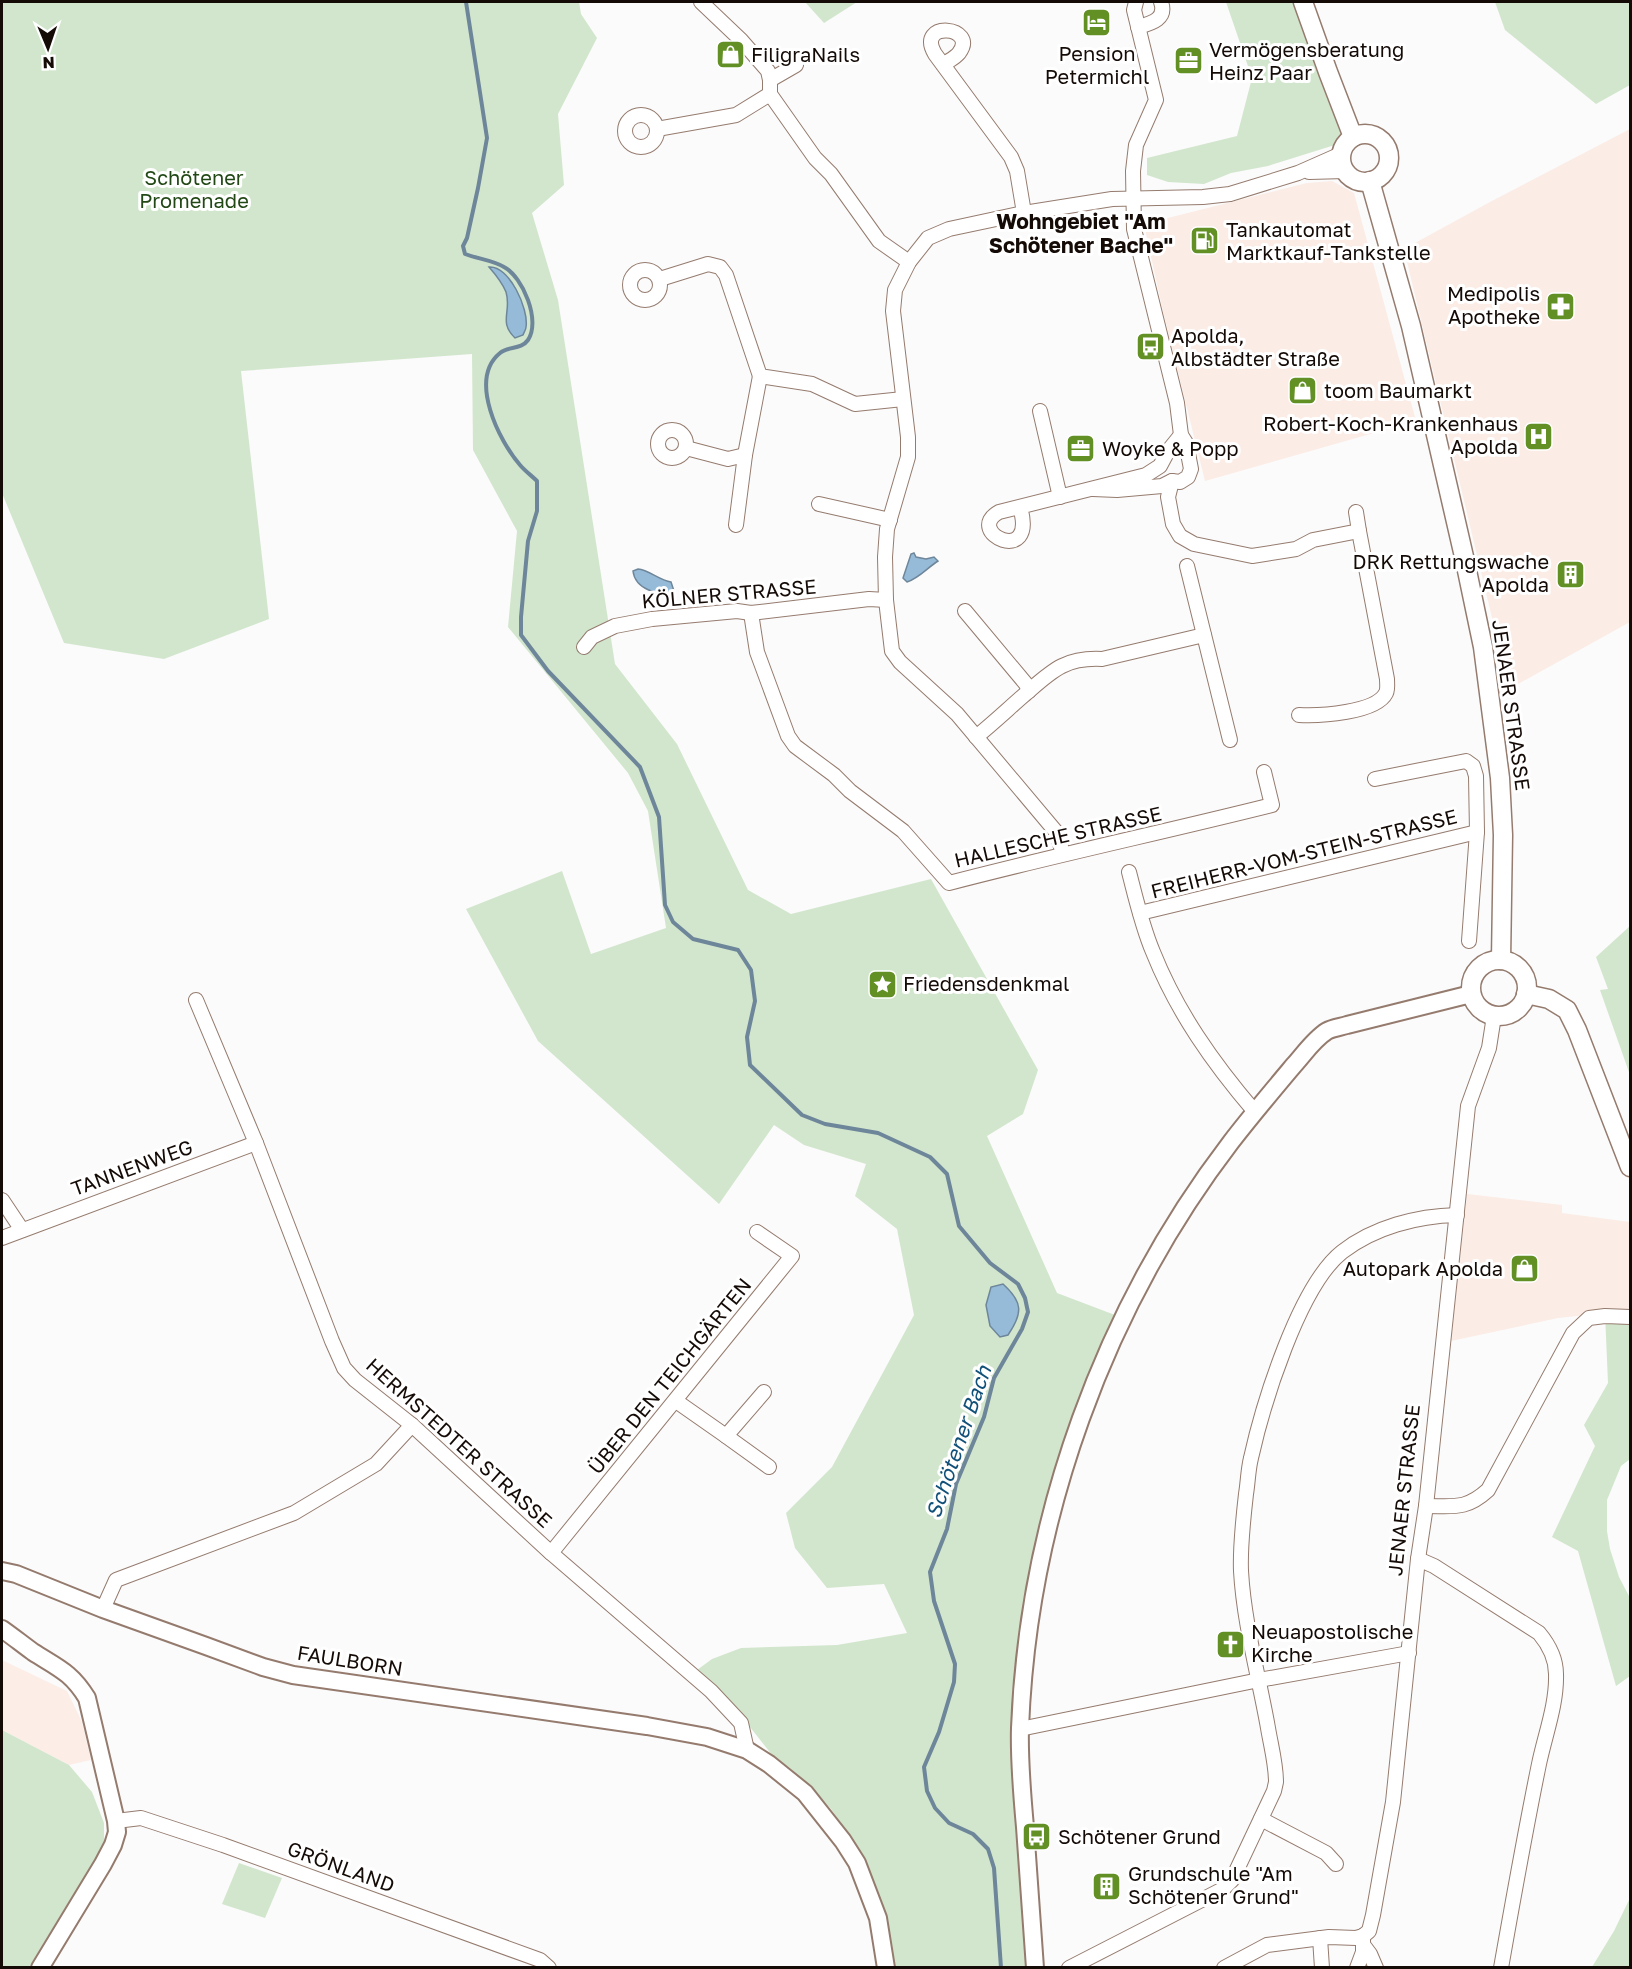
<svg xmlns="http://www.w3.org/2000/svg" width="1632" height="1969" viewBox="0 0 1632 1969" font-family="'Golos Text',sans-serif">
	<style>
		.built { fill: #fbece5 }
		.industrial { fill: #fceee7 }
		.green { fill: #d2e6cd }
		.water { fill: #95bbd9; stroke: #6e869a; stroke-width: 1.5 }
		.lines { fill: none; stroke-linecap: round; stroke-linejoin: round }
		.stream { stroke: #6e869a; stroke-width: 4 }
		.minor-casing { stroke: #957b6e; stroke-width: 16 }
		.tertiary-casing { stroke: #957b6e; stroke-width: 20 }
		.secondary-casing { stroke: #957b6e; stroke-width: 21 }
		.minor { stroke: #fff; stroke-width: 14 }
		.tertiary { stroke: #fff; stroke-width: 16 }
		.secondary { stroke: #fff; stroke-width: 18 }
		.labels { text-anchor: middle; stroke-width: 6; stroke-linejoin: round; paint-order: stroke }
		.poi-label { font-size: 20px; fill: #140b07; stroke: #fff; text-anchor: start }
		.park-label { font-size: 20px; fill: #224816; stroke: #fff }
		.street-label { font-size: 20px; fill: #140b07; stroke: #fff }
		.neighbourhood-label { font-size: 21px; font-weight: bold; fill: #140b07; stroke: #fff }
		.water-label { font-size: 21px; font-style: italic; fill: #115078; stroke: #fff }
	</style>
	<rect width="100%" height="100%" fill="#fbfbfb"/>
	<!-- built -->
	<g class="built">
		<path d="M1630,129V622L1509,689L1404,249L1490,202Z"/>
		<path d="M1332,181L1354,193L1416,421L1205,481L1162,307L1144,224L1307,183Z"/>
		<path d="M1467,1194L1562,1205V1213L1630,1222V1313H1605L1558,1318L1451,1341Z"/>
	</g>
	<!-- industrial -->
	<path class="industrial" d="M2,1660L67,1691L82,1722L91,1760L69,1765L2,1730Z"/>
	<!-- green -->
	<g class="green">
		<path d="M2,2H579L581,14L597,38L558,114L564,185L532,213L558,300L615,664L677,744L748,890L791,914L931,879L1038,1070L1023,1114L987,1136L1057,1293L1115,1315L1099,1355L1022,1630L1011,1730L1029,1967H892L864,1857L831,1809L812,1788L790,1768L772,1755L746,1722L697,1670L712,1659L741,1648L837,1645L907,1633L884,1584L827,1588L795,1548L786,1513L832,1467L914,1315L897,1229L855,1196L866,1164L804,1145L774,1125L719,1204L538,1041L466,909L562,871L591,954L666,928L648,811L628,773L508,627L517,531L473,450L472,354L241,371L269,619L164,659L64,643L2,493Z"/>
		<path d="M805,2H857L824,23Z"/>
		<path d="M1226,2H1294L1341,132L1338,144L1268,166L1231,173L1204,184L1168,182L1147,175V158L1237,136L1252,78Z"/>
		<path d="M1495,2H1630V85L1596,104L1505,30Z"/>
		<path d="M1630,926V1075L1600,990L1608,989L1596,957Z"/>
		<path d="M1605,1313H1630V1459L1621,1466L1607,1500V1531L1610,1549L1619,1577L1630,1598V1676L1616,1686L1578,1551L1552,1537L1595,1446L1584,1425L1608,1383Z"/>
		<path d="M2,1730L69,1765L92,1792L104,1823V1845L29,1967H2Z"/>
		<path d="M239,1863L282,1878L265,1918L222,1904Z"/>
		<path d="M1630,1898V1967H1592L1614,1931Z"/>
	</g>
	<!-- water -->
	<g class="water">
		<path d="M489,267C509,265 529,309 526,327C526,330 524,332 523,335L515,338C498,322 512,311 506,292C502,282 496,275 489,267Z"/>
		<path d="M914,553L916,557L926,559L934,557L938,561C927,568 919,578 907,582L903,578L911,554Z"/>
		<path d="M638,569C649,570 659,580 671,582L674,591C659,597 635,589 633,571Z"/>
		<path d="M1003,1284C1023,1302 1023,1313 1008,1335L1000,1337L990,1326L986,1305L991,1287Z"/>
	</g>
	<g class="lines">
		<!-- stream -->
		<path class="stream" d="M466,2L487,138L478,188L467,238L463,246L465,254C478,259 492,260 504,267C523,277 541,321 528,340C521,350 508,346 500,353C468,379 499,441 520,465C525,471 532,476 537,481V511L528,541L521,617V635L548,671L640,767L659,817L665,905L673,922L693,939L738,950L751,970L755,1001L747,1037L750,1065L802,1115L825,1124L878,1133L930,1157L947,1174L959,1226L990,1263L1018,1284L1025,1298L1028,1312L1022,1329L994,1378L984,1417L956,1484L947,1529L930,1572L934,1601L955,1664L954,1682L939,1732L924,1767L927,1791L935,1808L949,1823L973,1834L988,1849L994,1868L1001,1968"/>
		<defs>
			<g id="minor">
				<path d="M701,2L741,40L768,71L770,80V94L815,158L831,174L879,241L909,262"/>
				<path d="M1138,27C1152,23 1167,19 1161,2"/>
				<path d="M943,65C948,61 955,58 959,53C979,26 915,20 935,54L1011,157L1017,171L1024,213"/>
				<path d="M770,80L796,65"/>
				<circle cx="641" cy="131" r="16"/>
				<path d="M657,129L736,115L770,94"/>
				<path d="M1309,172L1345,171"/>
				<circle cx="645" cy="285" r="15"/>
				<path d="M660,279L708,264L720,267L726,275L760,376L812,384L855,404L903,399"/>
				<path d="M1040,411L1060,497"/>
				<circle cx="672" cy="444" r="14"/>
				<path d="M686,448L728,459L745,455"/>
				<path d="M1172,481L1168,497L1173,524L1180,536L1194,544L1252,556L1296,549L1313,540L1359,531L1356,512"/>
				<path d="M1093,489L1117,490L1162,486L1172,481L1180,482L1188,477L1191,469L1186,443L1181,435L1177,403L1134,229L1133,171L1136,145L1156,100L1134,10L1136,2"/>
				<path d="M819,504L890,520"/>
				<path d="M1020,507C1038,568 963,532 999,512L1146,475L1160,466L1168,451L1181,435"/>
				<path d="M736,525L745,455L760,376"/>
				<path d="M1187,566L1230,740"/>
				<path d="M965,611L1026,684L1029,691"/>
				<path d="M751,613L757,652L788,736L795,746L834,775L850,791L903,831L949,883C1056,855 1164,832 1272,805L1264,772"/>
				<path d="M584,647L592,637L615,626L652,619L737,611L751,613L869,599L886,600"/>
				<path d="M1299,715C1319,716 1376,713 1386,693C1388,689 1387,683 1387,679L1359,531"/>
				<path d="M976,737C992,724 1007,710 1023,696C1050,673 1063,657 1102,659L1204,635"/>
				<path d="M1375,779L1466,761L1473,766L1476,776L1477,832L1469,941"/>
				<path d="M1063,854L1057,833L957,714L900,662L892,651L886,600L885,557L887,529L908,457V437L893,311L895,290L909,262L928,238L949,229L1024,213L1112,199L1203,197L1230,194L1298,173L1341,154"/>
				<path d="M1129,872C1136,899 1142,926 1153,952C1177,1012 1213,1063 1255,1112"/>
				<path d="M1140,913L1477,832"/>
				<path d="M196,1000L256,1143L332,1341L344,1368L355,1380L412,1425L551,1553L711,1691L741,1723L747,1750"/>
				<path d="M2,1200L22,1230"/>
				<path d="M2,1238L256,1143"/>
				<path d="M676,1401L726,1436L764,1392"/>
				<path d="M726,1436L769,1467"/>
				<path d="M1426,1506C1454,1506 1466,1510 1488,1490L1573,1333L1589,1318L1605,1316L1630,1317"/>
				<path d="M551,1553L792,1256L757,1232"/>
				<path d="M1418,1559L1434,1566L1539,1633C1549,1645 1556,1658 1556,1674C1557,1704 1545,1735 1539,1764C1525,1832 1513,1900 1501,1968"/>
				<path d="M103,1609L116,1580L294,1513L376,1464L412,1425"/>
				<path d="M1020,1729L1259,1680L1409,1653"/>
				<path d="M1261,1819L1326,1853L1336,1864"/>
				<path d="M116,1821L141,1818L223,1845L540,1960L549,1968"/>
				<path d="M1363,1936L1369,1931L1373,1915L1393,1802L1418,1559L1426,1506L1468,1106L1489,1048L1494,1016"/>
				<path d="M1320,1938L1322,1968"/>
				<path d="M1364,1946L1370,1954L1376,1968"/>
				<path d="M1069,1968L1223,1889L1232,1880L1274,1791L1276,1782C1276,1764 1271,1746 1268,1728C1259,1677 1244,1624 1241,1571C1240,1546 1243,1520 1246,1494C1248,1482 1248,1470 1251,1458C1263,1404 1299,1286 1342,1252C1374,1227 1417,1216 1457,1215"/>
				<path d="M1224,1968L1267,1945L1329,1937L1356,1938L1363,1936"/>
				<path d="M1357,1968L1363,1952V1936"/>
			</g>
			<g id="tertiary">
				<path d="M2,1571L16,1574L103,1609L206,1646L263,1667L293,1675L647,1726L707,1737L747,1750L769,1764L805,1793L843,1841L857,1863L878,1918L886,1968"/>
				<path d="M2,1629C12,1636 22,1644 33,1652C58,1668 71,1672 87,1698L116,1821L117,1832L113,1845L103,1864L40,1968"/>
				<path d="M1035,1968C1032,1921 1028,1874 1025,1827C1022,1794 1019,1760 1020,1728C1028,1518 1104,1308 1231,1142C1251,1116 1273,1090 1294,1065C1304,1054 1314,1039 1327,1031C1332,1028 1340,1027 1347,1025L1471,994"/>
			</g>
			<g id="secondary">
				<path d="M1303,2L1328,72L1353,137"/>
				<circle cx="1365" cy="158" r="24"/>
				<path d="M1370,181L1411,326L1465,561L1483,647L1500,778L1503,835L1501,960"/>
				<circle cx="1499" cy="988" r="28"/>
				<path d="M1526,994L1549,999L1567,1010L1577,1030L1630,1167"/>
			</g>
		</defs>
		<!-- minor casing -->
		<use href="#minor" class="minor-casing"/>
		<!-- tertiary casing -->
		<use href="#tertiary" class="tertiary-casing"/>
		<!-- secondary casing -->
		<use href="#secondary" class="secondary-casing"/>
		<!-- minor -->
		<use href="#minor" class="minor"/>
		<!-- tertiary -->
		<use href="#tertiary" class="tertiary"/>
		<!-- secondary -->
		<use href="#secondary" class="secondary"/>
	</g>
	<!-- icons -->
	<defs>
		<symbol id="hotel-square" viewBox="-11 -11 22 22"><rect x="-9" y="-9" width="18" height="18" rx="4" fill="#629024" stroke="#fff"/><path d="M-6-4.5h1.5V1H6V5H4.5V3h-9V5H-6ZM-4 0a1.8 1.8 0 1 1 3.6 0ZM.5 0V-2.5h3Q6-2.5 6 0Z" fill="#fff"/></symbol>
		<symbol id="shop-square" viewBox="-11 -11 22 22"><rect x="-9" y="-9" width="18" height="18" rx="4" fill="#629024" stroke="#fff"/><path d="M-5-2.5h2.3a2.7 3.5 0 0 1 5.4 0H5L5.5 6h-11ZM-1.5-2.5h3a1.5 2.3 0 0 0-3 0Z" fill="#fff"/></symbol>
		<symbol id="office-square" viewBox="-11 -11 22 22"><rect x="-9" y="-9" width="18" height="18" rx="4" fill="#629024" stroke="#fff"/><path d="M-6-3h4V-5.5h4V-3h4V5H-6ZM-1-4.5V-3h2v-1.5ZM-6 0V1H6V0Z" fill="#fff"/></symbol>
		<symbol id="fuel-square" viewBox="-11 -11 22 22"><rect x="-9" y="-9" width="18" height="18" rx="4" fill="#629024" stroke="#fff"/><path d="M-5.5-6h7V0h2V4h1.3V-2.5L3-4.5l.8-.8L6-3V5H2.5V1h-1V6h-7ZM-4.2-4.7v3.2H.2V-4.7Z" fill="#fff"/></symbol>
		<symbol id="pharmacy-square" viewBox="-11 -11 22 22"><rect x="-9" y="-9" width="18" height="18" rx="4" fill="#629024" stroke="#fff"/><path d="M-2-6h4v4h4v4h-4v4h-4v-4h-4v-4h4Z" fill="#fff"/></symbol>
		<symbol id="bus-square" viewBox="-11 -11 22 22"><rect x="-9" y="-9" width="18" height="18" rx="4" fill="#629024" stroke="#fff"/><path d="M-5-6H5V4H4V6H2V4H-2V6H-4V4H-5ZM-3.5-4V0h7V-4ZM-3.5 1.2v1.5H-2V1.2ZM2 1.2v1.5H3.5V1.2Z" fill="#fff"/></symbol>
		<symbol id="hospital-square" viewBox="-11 -11 22 22"><rect x="-9" y="-9" width="18" height="18" rx="4" fill="#629024" stroke="#fff"/><path d="M-5-5h3v3.5h4V-5h3V5h-3V1.5h-4V5h-3Z" fill="#fff"/></symbol>
		<symbol id="building-square" viewBox="-11 -11 22 22"><rect x="-9" y="-9" width="18" height="18" rx="4" fill="#629024" stroke="#fff"/><path d="M-4-6H4V6H1V3H-1V6H-4ZM-2.5-4.3h1.7v1.8h-1.7ZM.8-4.3h1.7v1.8H.8ZM-2.5-1h1.7V.8h-1.7ZM.8-1h1.7V.8H.8Z" fill="#fff"/></symbol>
		<symbol id="sight-square" viewBox="-11 -11 22 22"><rect x="-9" y="-9" width="18" height="18" rx="4" fill="#629024" stroke="#fff"/><path d="M0-6L1.8-2.2L6-1.7L2.9 1.2L3.7 5.4L0 3.3L-3.7 5.4L-2.9 1.2L-6-1.7L-1.8-2.2Z" fill="#fff"/></symbol>
		<symbol id="church-square" viewBox="-11 -11 22 22"><rect x="-9" y="-9" width="18" height="18" rx="4" fill="#629024" stroke="#fff"/><path d="M-1.2-6h2.4v3.5h3.3v2.4h-3.3V6h-2.4V-.1h-3.3v-2.4h3.3Z" fill="#fff"/></symbol>
	</defs>
	<g fill-rule="evenodd">
		<use href="#hotel-square" x="1080" y="6" width="33" height="33"/>
		<use href="#shop-square" x="714" y="38" width="33" height="33"/>
		<use href="#office-square" x="1172" y="44" width="33" height="33"/>
		<use href="#fuel-square" x="1188" y="224" width="33" height="33"/>
		<use href="#pharmacy-square" x="1544" y="290" width="33" height="33"/>
		<use href="#bus-square" x="1134" y="330" width="33" height="33"/>
		<use href="#shop-square" x="1286" y="374" width="33" height="33"/>
		<use href="#hospital-square" x="1522" y="420" width="33" height="33"/>
		<use href="#office-square" x="1064" y="432" width="33" height="33"/>
		<use href="#building-square" x="1554" y="558" width="33" height="33"/>
		<use href="#sight-square" x="866" y="968" width="33" height="33"/>
		<use href="#shop-square" x="1508" y="1252" width="33" height="33"/>
		<use href="#church-square" x="1214" y="1628" width="33" height="33"/>
		<use href="#bus-square" x="1020" y="1820" width="33" height="33"/>
		<use href="#building-square" x="1090" y="1870" width="33" height="33"/>
	</g>
	<g class="labels">
		<!-- poi labels -->
		<g class="poi-label">
			<text x="1209" y="57">Vermögensberatung<tspan x="1209" dy="23">Heinz Paar</tspan></text>
			<text x="1097" y="61" text-anchor="middle">Pension<tspan x="1097" dy="23">Petermichl</tspan></text>
			<text x="751" y="62">FiligraNails</text>
			<text x="1226" y="237">Tankautomat<tspan x="1226" dy="23">Marktkauf-Tankstelle</tspan></text>
			<text x="1540" y="301" text-anchor="end">Medipolis<tspan x="1540" dy="23">Apotheke</tspan></text>
			<text x="1171" y="343">Apolda,<tspan x="1171" dy="23">Albstädter Straße</tspan></text>
			<text x="1324" y="398">toom Baumarkt</text>
			<text x="1518" y="431" text-anchor="end">Robert-Koch-Krankenhaus<tspan x="1518" dy="23">Apolda</tspan></text>
			<text x="1102" y="456">Woyke &amp; Popp</text>
			<text x="1549" y="569" text-anchor="end">DRK Rettungswache<tspan x="1549" dy="23">Apolda</tspan></text>
			<text x="903" y="991">Friedensdenkmal</text>
			<text x="1503" y="1276" text-anchor="end">Autopark Apolda</text>
			<text x="1251" y="1639">Neuapostolische<tspan x="1251" dy="23">Kirche</tspan></text>
			<text x="1058" y="1844">Schötener Grund</text>
			<text x="1128" y="1881">Grundschule "Am<tspan x="1128" dy="23">Schötener Grund"</tspan></text>
		</g>
		<!-- park labels -->
		<g class="park-label">
			<text x="194" y="185">Schötener<tspan x="194" dy="23">Promenade</tspan></text>
		</g>
		<!-- street labels -->
		<g class="street-label">
			<text transform="translate(729 594) rotate(-5)" y="7">KÖLNER STRASSE</text>
			<text transform="translate(1511 705) rotate(82)" y="7">JENAER STRASSE</text>
			<text transform="translate(1058 837) rotate(-13)" y="7">HALLESCHE STRASSE</text>
			<text transform="translate(1304 854) rotate(-14)" y="7">FREIHERR-VOM-STEIN-STRASSE</text>
			<text transform="translate(132 1168) rotate(-20)" y="7">TANNENWEG</text>
			<text transform="translate(670 1376) rotate(-51)" y="7">ÜBER DEN TEICHGÄRTEN</text>
			<text transform="translate(459 1443) rotate(42)" y="7">HERMSTEDTER STRASSE</text>
			<text transform="translate(1404 1490) rotate(-84)" y="7">JENAER STRASSE</text>
			<text transform="translate(350 1661) rotate(9)" y="7">FAULBORN</text>
			<text transform="translate(341 1867) rotate(20)" y="7">GRÖNLAND</text>
		</g>
		<!-- neighbourhood labels -->
		<g class="neighbourhood-label">
			<text x="1081" y="229">Wohngebiet "Am<tspan x="1081" dy="24">Schötener Bache"</tspan></text>
		</g>
		<!-- water labels -->
		<g class="water-label">
			<text transform="translate(959 1442) rotate(-71)" y="7">Schötener Bach</text>
		</g>
	</g>
	<!-- border -->
	<rect width="1632" height="1969" fill="none" stroke="#140b07" stroke-width="6"/>
	<!-- north arrow -->
	<g transform="translate(48 48) rotate(178)" stroke="#ffffff" stroke-width="4.5" paint-order="stroke">
	<path d="M0-4.5L10 22L0 15L-10 22Z" fill="#140b07"/>
	<text y="-9" font-size="16" font-weight="bold" text-anchor="middle" fill="#140b07">N</text>
	</g>
</svg>
